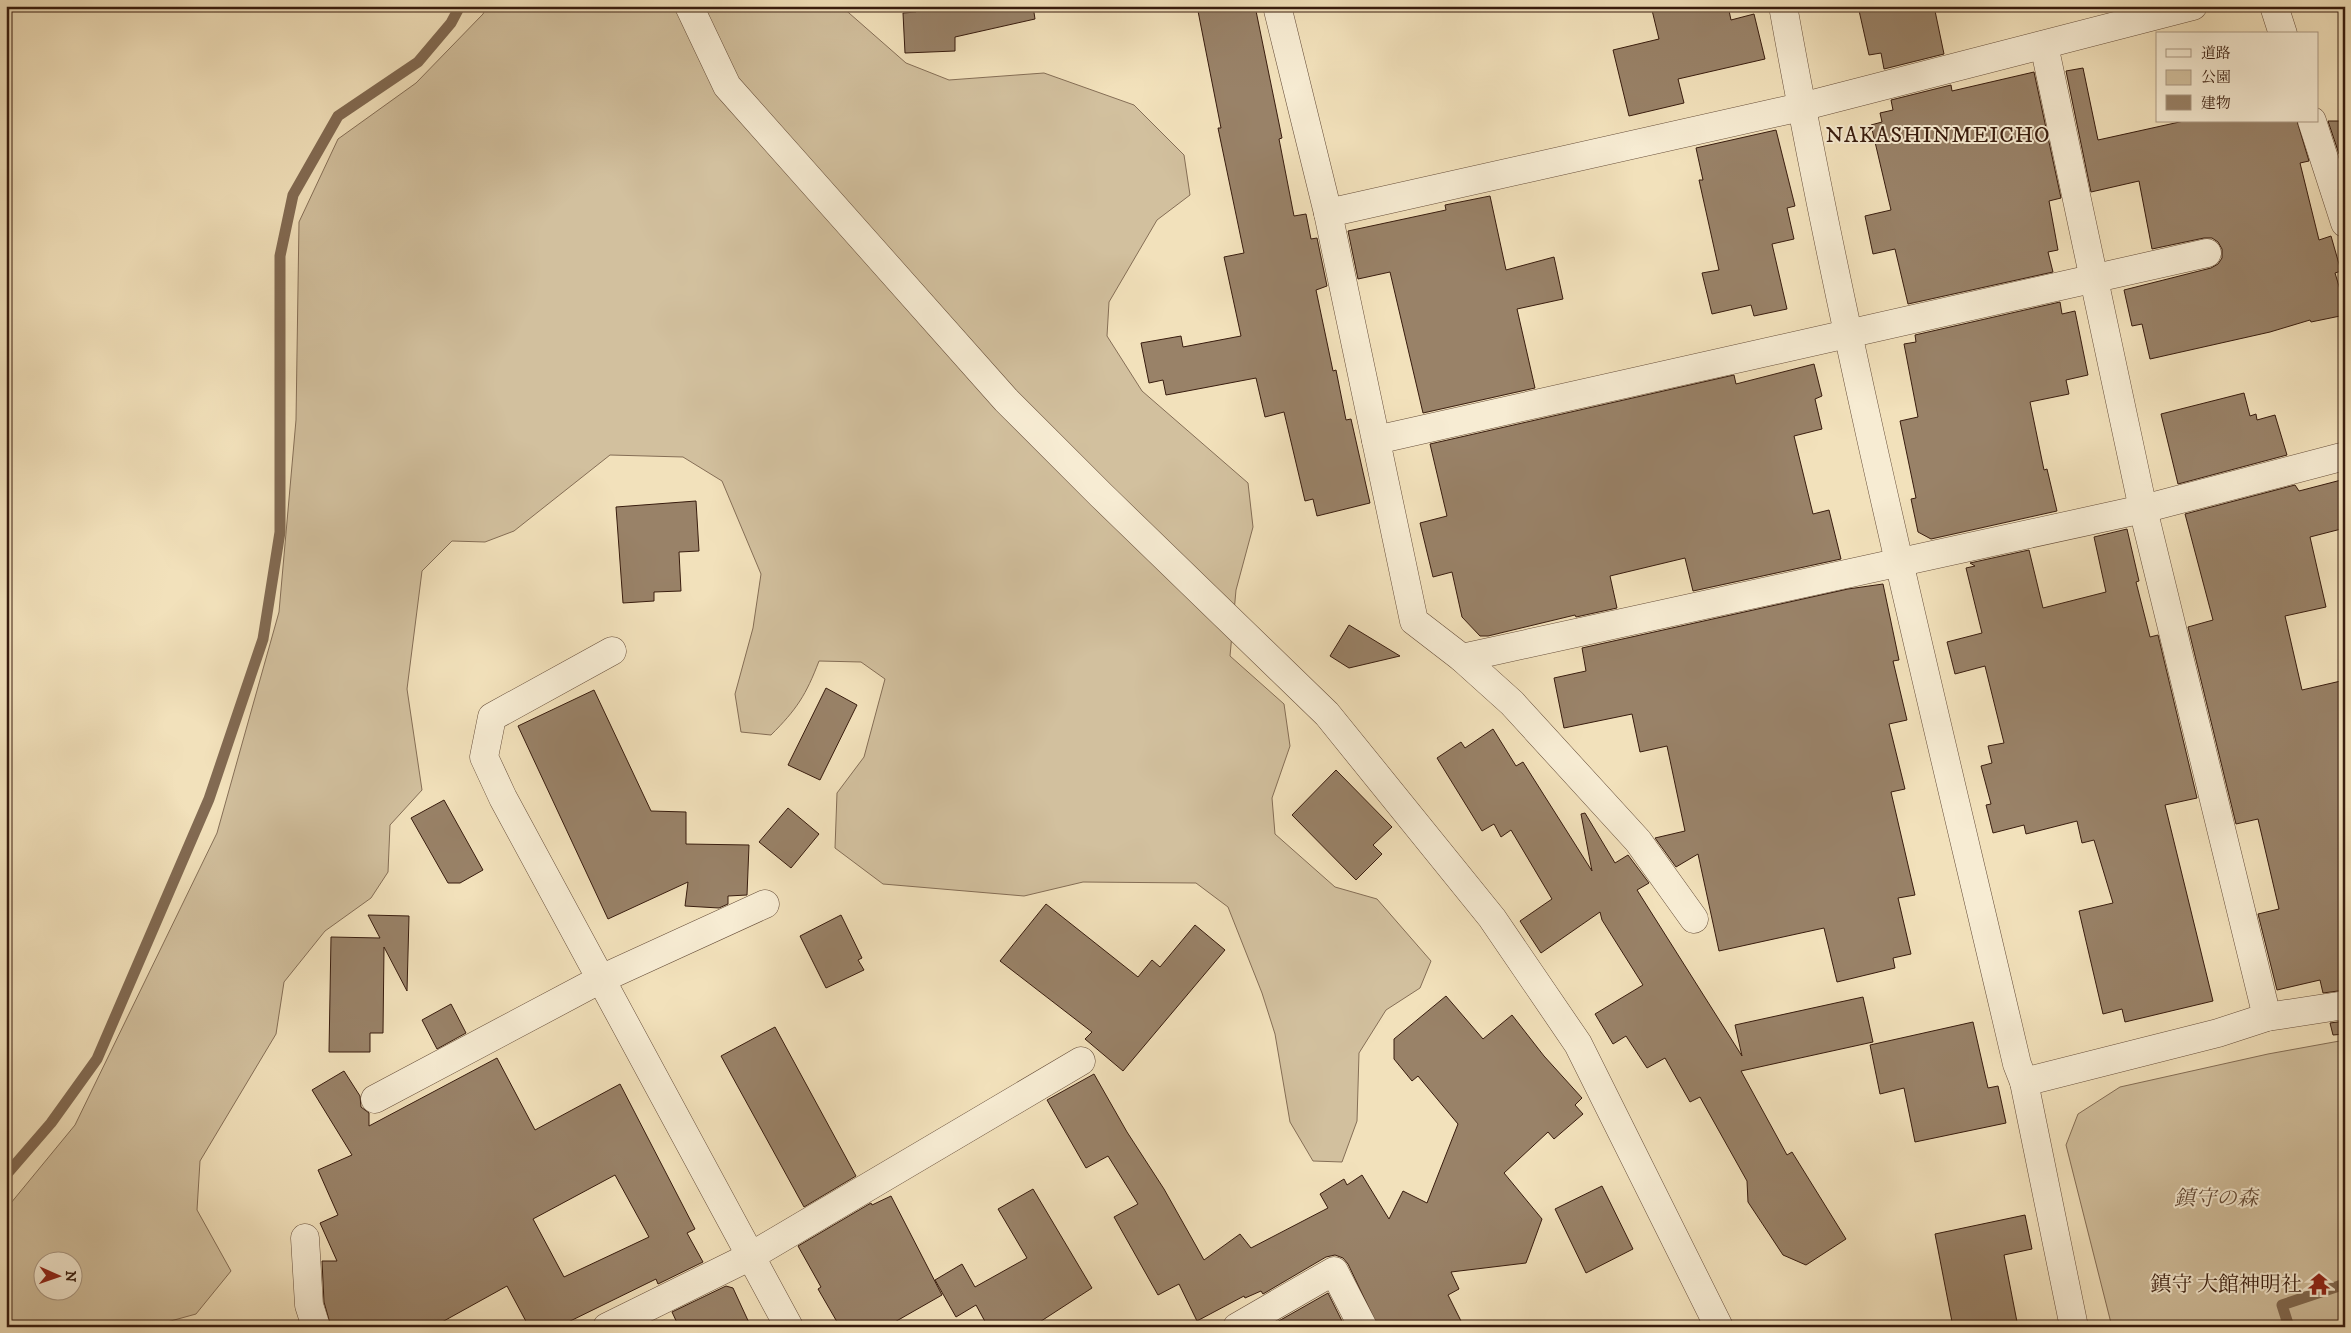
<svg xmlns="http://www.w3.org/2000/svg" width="2351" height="1333" viewBox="0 0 2351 1333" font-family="'IM FELL DW Pica','Noto Serif JP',serif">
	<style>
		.green { fill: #d2c09e; stroke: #856e56; fill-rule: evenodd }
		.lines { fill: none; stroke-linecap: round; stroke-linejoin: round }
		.stream { stroke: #826a52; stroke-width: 11 }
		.building { fill: #998268; stroke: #381c0e; fill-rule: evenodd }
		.street-casing { stroke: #664d39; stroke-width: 29 }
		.street { stroke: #f7ecd3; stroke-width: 28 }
		.labels { text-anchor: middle; stroke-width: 4; stroke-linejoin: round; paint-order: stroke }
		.park-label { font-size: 21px; font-style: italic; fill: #664d39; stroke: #f7ecd3 }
		.poi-label { font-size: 21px; fill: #381c0e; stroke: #f7ecd3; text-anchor: end }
		.neighbourhood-label { font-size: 22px; letter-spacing: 1px; fill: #381c0e; stroke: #f7ecd3 }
	</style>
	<rect width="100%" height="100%" fill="#f2e1bb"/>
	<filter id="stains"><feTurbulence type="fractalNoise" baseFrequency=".004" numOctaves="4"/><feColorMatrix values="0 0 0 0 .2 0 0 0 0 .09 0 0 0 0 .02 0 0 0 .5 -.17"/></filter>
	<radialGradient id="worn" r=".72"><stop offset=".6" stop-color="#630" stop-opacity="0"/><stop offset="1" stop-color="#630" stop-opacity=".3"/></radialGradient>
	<!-- green -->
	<g class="green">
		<path d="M487,6H841L906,63L949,80L1044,73L1134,105L1184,155L1190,195L1157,220L1109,302L1107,336L1142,391L1248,483L1253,527L1236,590L1230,656L1284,704L1290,746L1272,798L1275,834L1335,887L1377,899L1431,961L1420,988L1386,1010L1359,1053L1357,1121L1342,1162L1313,1161L1290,1122L1275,1034L1262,993L1228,907L1196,883L1083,882L1024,896L883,884L835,848L837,793L864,757L885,679L861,662L819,661C806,695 797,709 771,735L741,732L735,694L753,628L761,574L722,481L683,457L610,455L514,531L485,542L452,541L422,571L407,689L422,790L390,825L388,872L371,898L325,931L284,982L276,1034L200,1161L197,1210L231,1271L196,1314L167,1322L163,1327H6V1209L75,1125L217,833L279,612L296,420L299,222L338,139L416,83L483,14ZM42,1260H72V1290H42Z"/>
		<path d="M2345,1040V1327H2112L2066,1145L2078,1114L2120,1087L2268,1054Z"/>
	</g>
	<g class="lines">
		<!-- stream -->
		<g class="stream">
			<path d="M6,1175L51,1123L97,1059L209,799L263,639L280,532V256L293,195L338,116L418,62L451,23L460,6"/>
			<path d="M2289,1327L2282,1305L2345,1284"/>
		</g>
	</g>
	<!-- building -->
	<g class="building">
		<path d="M916,6H1033L1035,19L955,37V51L905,53L903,13L916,12Z"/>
		<path d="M1197,6H1255L1282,138L1279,139L1294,216L1306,214L1311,239L1317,238L1327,286L1316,290L1333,371L1336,370L1346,420L1351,419L1370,503L1317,516L1313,499L1305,501L1284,412L1265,417L1256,378L1166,395L1163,380L1149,383L1141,343L1181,336L1183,347L1241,336L1224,257L1244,253L1218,128H1221Z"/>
		<path d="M1651,6H1728L1731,20L1754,14L1765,59L1678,79L1684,103L1629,116L1613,50L1659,39Z"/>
		<path d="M1858,6H1934L1944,54L1884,69L1881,53L1869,55Z"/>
		<path d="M2083,68L2098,140L2184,121H2297L2309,161L2300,163L2319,240L2331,236L2341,271L2335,273L2345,306V315L2311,322L2310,320L2270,332L2150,359L2142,324L2132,326L2124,290L2211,268L2218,264L2222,258V249L2218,242L2212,238H2204L2152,249L2139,181L2091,192L2066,71Z"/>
		<path d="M2034,72L2061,198L2049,201L2058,250L2048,252L2053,272L1908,304L1895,249L1873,254L1865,216L1891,210L1871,125L1882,122L1880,113L1893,110L1891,100L1951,85L1952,91Z"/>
		<path d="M2328,121H2345V153L2339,154Z"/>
		<path d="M1776,130L1795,206L1787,208L1794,239L1772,244L1787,309L1754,316L1751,305L1712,314L1702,273L1719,270L1699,180H1703L1696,148Z"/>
		<path d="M1490,196L1506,270L1554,257L1563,299L1517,309L1535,388L1423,413L1390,272L1358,279L1348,231L1446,210L1445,205Z"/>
		<path d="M2060,302L2062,314L2075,311L2088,375L2066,380L2069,394L2030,402L2044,470L2047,469L2057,511L1931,539L1918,532L1911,499L1916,498L1900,421L1918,417L1904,344L1916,342L1915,335Z"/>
		<path d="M1814,364L1822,396L1815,399L1822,429L1794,436L1813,514L1829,510L1841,559L1693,591L1685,558L1610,576L1617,608L1576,617L1575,615L1488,636H1480L1462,617L1452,572L1433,577L1420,523L1447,516L1430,444L1734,375L1736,384Z"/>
		<path d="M2244,393L2250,416L2256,414L2257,420L2275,415L2287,455L2178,484L2161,414Z"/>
		<path d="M2345,479V528L2310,537L2326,607L2285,616L2302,690L2345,680V990L2323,993L2320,980L2277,990L2258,914L2279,909L2258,819L2236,824L2188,627L2213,620L2185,514L2295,485L2299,491Z"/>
		<path d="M696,501L699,551L679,552L681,591L654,592V601L623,603L616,507Z"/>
		<path d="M2127,529L2139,581L2136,582L2150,637L2158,635L2197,798L2165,805L2213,1001L2125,1022L2122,1009L2103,1014L2079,911L2113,903L2094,840L2082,843L2077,821L2026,834L2024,825L1993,833L1986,805L1991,804L1981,766L1992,763L1988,746L2004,743L1985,666L1955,674L1947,642L1982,633L1966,568L1975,566L1970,563L2029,550L2043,608L2106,592L2094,537Z"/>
		<path d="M1883,584L1899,660L1893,661L1907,720L1889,724L1905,789L1891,792L1915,895L1898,898L1911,954L1893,958L1895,968L1837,982L1824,928L1719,951L1698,854L1676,867L1655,838L1685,831L1667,746L1640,752L1632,714L1564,728L1554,678L1586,671L1582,648L1848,589Z"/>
		<path d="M1349,625L1400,656L1349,668L1330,656Z"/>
		<path d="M826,688L857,705L820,780L788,765Z"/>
		<path d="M594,690L651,811L686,812V844L749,845L747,895L728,896V904L719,908L685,906L688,882L608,919L518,726Z"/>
		<path d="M1493,729L1516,766L1523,762L1592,871L1581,814L1585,813L1615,863L1628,855L1649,883L1637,890L1742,1056L1735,1025L1863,997L1873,1042L1741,1071L1787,1155L1792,1152L1846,1239L1806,1265L1783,1255L1748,1202L1747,1181L1700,1097L1690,1102L1665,1058L1647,1068L1626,1036L1613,1044L1595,1014L1643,985L1602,920L1600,912L1541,953L1520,921L1552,899L1511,830L1501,837L1494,824L1482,831L1437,758L1461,742L1465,748Z"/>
		<path d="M1336,770L1392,827L1373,845L1382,854L1356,880L1292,815Z"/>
		<path d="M444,800L483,870L460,883H448L411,818Z"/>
		<path d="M788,808L819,834L791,868L759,842Z"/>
		<path d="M1046,904L1138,977L1152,960L1160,967L1195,925L1225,950L1123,1071L1085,1039L1092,1032L1000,961Z"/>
		<path d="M368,915L409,916L407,991L384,947L383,1033H370V1052H329L331,937L380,938Z"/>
		<path d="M841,915L862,958L858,960L864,970L826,988L800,936Z"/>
		<path d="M1446,996L1483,1039L1512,1015L1544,1056L1582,1098L1575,1105L1583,1114L1554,1139L1548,1132L1504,1173L1542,1219L1526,1263L1451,1272L1459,1289L1448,1295L1464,1327H1378L1348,1264L1343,1258L1335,1255L1326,1257L1263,1294L1261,1291L1245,1298L1244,1296L1197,1321L1179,1284L1158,1295L1114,1217L1138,1204L1108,1156L1086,1168L1047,1100L1094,1074L1127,1132L1164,1189L1204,1260L1240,1234L1251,1248L1328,1208L1320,1194L1344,1179L1347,1185L1362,1175L1389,1219L1403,1191L1427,1203L1458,1124L1418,1076L1412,1081L1394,1059V1039Z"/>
		<path d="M451,1004L466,1033L437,1049L422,1020Z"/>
		<path d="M2345,1021V1034L2333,1035L2330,1023Z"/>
		<path d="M1973,1022L1988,1088L1998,1086L2006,1123L1915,1142L1904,1088L1880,1094L1870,1045Z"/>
		<path d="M775,1027L856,1176L804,1207L721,1056Z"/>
		<path d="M497,1058L535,1130L620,1084L695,1229L687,1233L703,1262L658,1284L656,1279L558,1327H529L507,1286L433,1327H331L324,1302L322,1261H337L320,1223L338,1215L318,1170L352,1155L312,1090L344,1071L360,1096L361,1107L369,1113V1126ZM615,1175L649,1237L564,1277L533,1219Z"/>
		<path d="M1602,1186L1633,1249L1586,1273L1555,1209Z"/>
		<path d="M1033,1189L1092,1288L1032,1327H988L976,1305L956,1317L935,1280L962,1264L975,1287L1027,1258L998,1209Z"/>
		<path d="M891,1196L942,1295L886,1327H840L818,1289L821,1287L798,1246L871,1203L872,1205Z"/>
		<path d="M2025,1215L2032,1249L2004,1255L2018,1327H1953L1935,1234Z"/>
		<path d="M726,1286L733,1288L751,1327H679L672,1312Z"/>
		<path d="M1328,1293L1345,1327H1279L1277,1322Z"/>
	</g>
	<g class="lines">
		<defs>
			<g id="street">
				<path d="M689,6L727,86L1006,400L1101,495L1327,714L1492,918L1578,1044L1719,1327"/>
				<path d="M1277,6L1328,213L1414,621L1462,658L2143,509L2345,456"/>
				<path d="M1783,6C1847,362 1935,713 2017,1064L2024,1082L2074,1327"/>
				<path d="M2274,6L2283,34"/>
				<path d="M2044,45L2143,509L2267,1017"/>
				<path d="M2312,121L2345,223"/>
				<path d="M1328,213L1801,107L2193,6"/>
				<path d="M1376,440L2207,253"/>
				<path d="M612,651L492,717L484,757L503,798L789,1327"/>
				<path d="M1462,658L1512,703L1638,841L1694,919"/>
				<path d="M2024,1082L2218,1033L2267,1017L2345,1005"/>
				<path d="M375,1099L601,979L765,904"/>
				<path d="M305,1238L309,1305L316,1327"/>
				<path d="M607,1327L751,1256L1081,1061"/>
				<path d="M1237,1327L1334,1271L1363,1327"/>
			</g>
		</defs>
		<!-- street casing -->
		<use href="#street" class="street-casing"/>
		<!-- street -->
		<use href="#street" class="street"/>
	</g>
	<!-- icons -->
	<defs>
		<symbol id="temple-bare" viewBox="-9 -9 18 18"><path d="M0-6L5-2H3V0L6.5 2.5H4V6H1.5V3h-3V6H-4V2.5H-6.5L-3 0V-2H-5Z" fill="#8f2418" stroke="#f7ecd3" stroke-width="2.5" paint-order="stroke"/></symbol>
	</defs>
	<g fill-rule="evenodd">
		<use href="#temple-bare" x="2303" y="1268" width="32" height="32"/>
	</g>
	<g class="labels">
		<!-- park labels -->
		<g class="park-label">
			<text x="2216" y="1205">鎮守の森</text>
		</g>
		<!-- poi labels -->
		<g class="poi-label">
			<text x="2302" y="1291">鎮守 大館神明社</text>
		</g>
		<!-- neighbourhood labels -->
		<g class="neighbourhood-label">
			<text x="1938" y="142">NAKASHINMEICHO</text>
		</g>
	</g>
	<!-- margin -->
	<rect width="2351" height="1333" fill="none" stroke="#f2e1bb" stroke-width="25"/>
	<rect x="8" y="8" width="2336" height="1318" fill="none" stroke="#381c0e" stroke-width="2.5"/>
	<rect x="12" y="12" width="2326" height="1308" fill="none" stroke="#381c0e"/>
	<!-- legend -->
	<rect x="2156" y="32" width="162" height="90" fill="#f7ecd3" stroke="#ab9984"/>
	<rect x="2166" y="49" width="25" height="8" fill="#f7ecd3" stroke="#ab9984"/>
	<text x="2201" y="58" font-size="15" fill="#381c0e">道路</text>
	<rect x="2166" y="70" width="25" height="15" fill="#d2c09e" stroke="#ab9984"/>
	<text x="2201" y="82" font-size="15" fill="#381c0e">公園</text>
	<rect x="2166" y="95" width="25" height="15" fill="#998268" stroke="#ab9984"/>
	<text x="2201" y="108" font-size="15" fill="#381c0e">建物</text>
	<!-- north arrow -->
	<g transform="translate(58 1276) rotate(92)"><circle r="24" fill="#f7ecd3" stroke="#ab9984"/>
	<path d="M0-4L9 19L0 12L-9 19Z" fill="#8f2418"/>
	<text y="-8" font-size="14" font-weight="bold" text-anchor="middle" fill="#381c0e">N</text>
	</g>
	<rect width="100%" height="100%" filter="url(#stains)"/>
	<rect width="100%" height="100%" fill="url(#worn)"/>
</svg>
